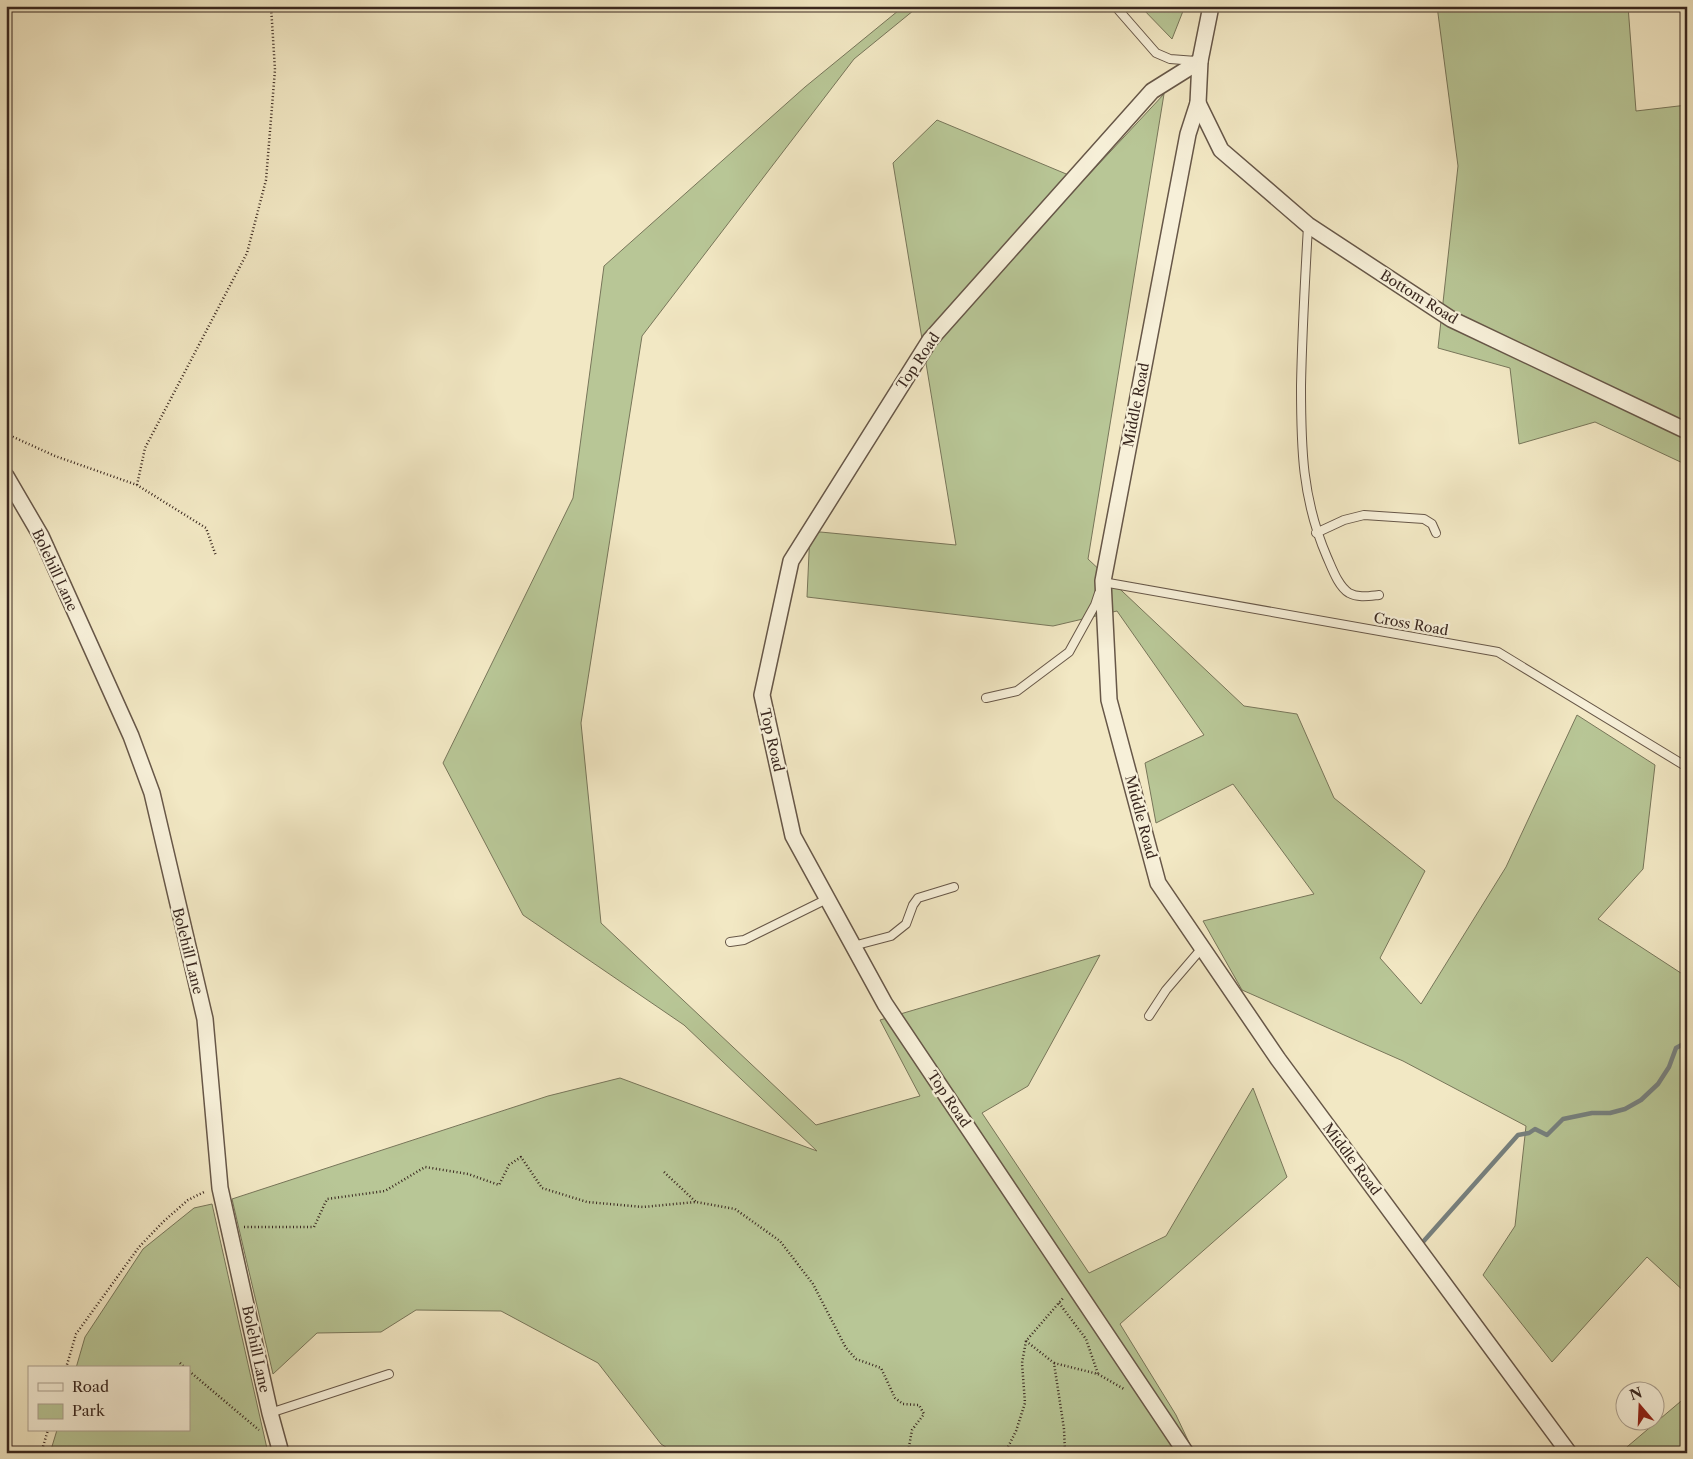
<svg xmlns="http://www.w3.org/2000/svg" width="1693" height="1459" viewBox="0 0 1693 1459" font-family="'Libre Caslon Text',serif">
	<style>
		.green { fill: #b8c696; stroke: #78765a }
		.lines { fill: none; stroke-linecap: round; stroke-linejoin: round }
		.stream { stroke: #77817f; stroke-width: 4.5 }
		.lane-casing { stroke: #675748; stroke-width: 10 }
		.street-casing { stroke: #675748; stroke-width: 18 }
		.path { stroke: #39271f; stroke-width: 2.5; stroke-dasharray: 1 2.5; stroke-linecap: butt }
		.lane { stroke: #f7f0d9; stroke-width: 8 }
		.street { stroke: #f7f0d9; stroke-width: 15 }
		.labels { text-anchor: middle; stroke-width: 4.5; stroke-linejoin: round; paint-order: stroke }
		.street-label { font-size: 14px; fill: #39271f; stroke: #f7f0d9 }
	</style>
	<rect width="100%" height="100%" fill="#f2e8c4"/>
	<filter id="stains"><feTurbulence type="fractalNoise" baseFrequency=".004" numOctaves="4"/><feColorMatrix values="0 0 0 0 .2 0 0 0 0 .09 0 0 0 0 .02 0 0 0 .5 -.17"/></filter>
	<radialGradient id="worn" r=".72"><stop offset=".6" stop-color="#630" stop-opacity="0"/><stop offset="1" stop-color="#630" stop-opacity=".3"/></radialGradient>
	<!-- green -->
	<g class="green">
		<path d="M904,6H919L854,59L642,336L581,723L601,923L816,1125L920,1096L880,1020L1100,955L1028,1086L982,1113L1089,1273L1166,1236L1253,1088L1287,1177L1120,1324L1176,1415L1194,1453H675L661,1444L598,1363L501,1311L416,1310L381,1332L317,1333L273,1374L232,1199L548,1096L620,1078L817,1151L684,1025L523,915L443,763L573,498L604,266L805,87Z"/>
		<path d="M1140,6H1185L1172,39Z"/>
		<path d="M1437,6H1628L1636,111L1687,105V465L1595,422L1519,444L1510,368L1438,348L1458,166Z"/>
		<path d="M1164,94L1088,559L1244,706L1297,714L1334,798L1425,871L1380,958L1421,1004L1506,867L1577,715L1655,765L1643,869L1598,919L1687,977V1294L1647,1257L1552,1362L1483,1275L1515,1226L1526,1126L1403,1061L1242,990L1203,921L1314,894L1233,784L1156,823L1145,763L1204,735L1117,611L1053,626L807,597L810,531L956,545L893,163L937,120L1083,181Z"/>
		<path d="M212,1204L268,1453H50L57,1430H189V1368H76L85,1337L143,1249L194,1208Z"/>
		<path d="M1687,1396V1453H1621V1452Z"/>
	</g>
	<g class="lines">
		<!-- stream -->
		<path class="stream" d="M1422,1243L1518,1135L1529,1133L1535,1129L1547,1135L1563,1119L1592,1113H1610L1625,1109L1641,1100L1658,1084L1669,1067L1676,1048L1687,1042"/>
		<defs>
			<g id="lane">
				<path d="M1115,6L1156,53L1170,59L1196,61"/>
				<path d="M1308,226C1305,279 1302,332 1301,386C1301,448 1302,499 1327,557C1332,568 1338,586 1349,593C1358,598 1369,596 1379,595"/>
				<path d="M1316,533L1344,520L1364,515L1424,519L1432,524L1436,533"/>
				<path d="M1103,582L1498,652L1687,767"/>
				<path d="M986,698L1017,691L1069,652L1095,605L1099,593"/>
				<path d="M730,942L744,940L827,899"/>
				<path d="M853,946L891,936L906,924L913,905L918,898L954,887"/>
				<path d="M1149,1016L1166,990L1202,948"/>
				<path d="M270,1413L389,1374"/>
			</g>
			<g id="street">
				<path d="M1211,6L1200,61L1198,103L1188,134L1103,581L1109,700L1158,883L1278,1059L1569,1453"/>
				<path d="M1198,103L1221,150L1308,225L1451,319L1687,431"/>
				<path d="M6,476L41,536L131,736L152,793L205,1019L220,1188L270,1413L281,1453"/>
				<path d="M1186,1453L885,1004L793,836L762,695L791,561L930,340L1152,91L1200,61"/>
			</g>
		</defs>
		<!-- lane casing -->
		<use href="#lane" class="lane-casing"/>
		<!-- street casing -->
		<use href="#street" class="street-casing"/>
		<!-- path -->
		<g class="path">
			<path d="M6,437L11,436L55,456L137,485L206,528L216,556"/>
			<path d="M137,485L145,448L247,253L266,180L275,70L271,6"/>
			<path d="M664,1172L696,1202"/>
			<path d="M244,1227H314L327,1199L385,1191L425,1167L468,1174L499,1185L509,1165L521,1157L542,1188L587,1202L643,1207L696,1202L735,1209L780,1241L813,1284L846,1348L856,1359L881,1368L895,1398L903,1404L919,1405L924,1414L912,1430L908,1452L910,1453"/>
			<path d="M1059,1303L1086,1339L1098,1374"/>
			<path d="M1026,1341L1054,1363L1064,1429L1065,1453"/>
			<path d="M180,1363L185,1368"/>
			<path d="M1054,1363L1098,1374L1124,1389"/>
			<path d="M66,1368L76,1334L139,1247L164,1221L188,1200L206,1191"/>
			<path d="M189,1371L259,1430"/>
			<path d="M41,1453L48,1430"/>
			<path d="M1005,1453L1016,1431L1025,1403L1022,1363L1026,1341L1064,1297"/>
		</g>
		<!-- lane -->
		<use href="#lane" class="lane"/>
		<!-- street -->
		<use href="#street" class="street"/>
	</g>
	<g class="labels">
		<!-- street labels -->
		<g class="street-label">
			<text transform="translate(1419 297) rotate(32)" y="5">Bottom Road</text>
			<text transform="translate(918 361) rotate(-56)" y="5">Top Road</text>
			<text transform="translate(1136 405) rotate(-79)" y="5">Middle Road</text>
			<text transform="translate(55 570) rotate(65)" y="5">Bolehill Lane</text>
			<text transform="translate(1411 624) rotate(10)" y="5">Cross Road</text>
			<text transform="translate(772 740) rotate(77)" y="5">Top Road</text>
			<text transform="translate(1141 817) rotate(75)" y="5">Middle Road</text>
			<text transform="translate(188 951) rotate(76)" y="5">Bolehill Lane</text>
			<text transform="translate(949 1099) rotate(56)" y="5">Top Road</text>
			<text transform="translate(1352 1159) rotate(53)" y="5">Middle Road</text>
			<text transform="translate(256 1349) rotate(78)" y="5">Bolehill Lane</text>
		</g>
	</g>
	<!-- margin -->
	<rect width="1693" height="1459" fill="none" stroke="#f2e8c4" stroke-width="25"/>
	<rect x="8" y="8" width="1678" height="1444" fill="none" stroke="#39271f" stroke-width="2.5"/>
	<rect x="12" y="12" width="1668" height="1434" fill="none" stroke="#39271f"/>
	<!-- legend -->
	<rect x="28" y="1366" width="162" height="65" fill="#f7f0d9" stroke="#aba08f"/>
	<rect x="38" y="1383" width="25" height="8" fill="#f7f0d9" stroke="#aba08f"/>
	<text x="72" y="1392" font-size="15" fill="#39271f">Road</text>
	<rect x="38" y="1404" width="25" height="15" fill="#b8c696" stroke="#aba08f"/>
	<text x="72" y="1416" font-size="15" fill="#39271f">Park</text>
	<!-- north arrow -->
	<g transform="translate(1640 1406) rotate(341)"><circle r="24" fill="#f7f0d9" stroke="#aba08f"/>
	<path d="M0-4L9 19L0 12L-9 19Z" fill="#8f2418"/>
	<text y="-8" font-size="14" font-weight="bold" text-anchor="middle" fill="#39271f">N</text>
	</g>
	<rect width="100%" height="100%" filter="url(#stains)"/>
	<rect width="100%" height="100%" fill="url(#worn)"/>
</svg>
